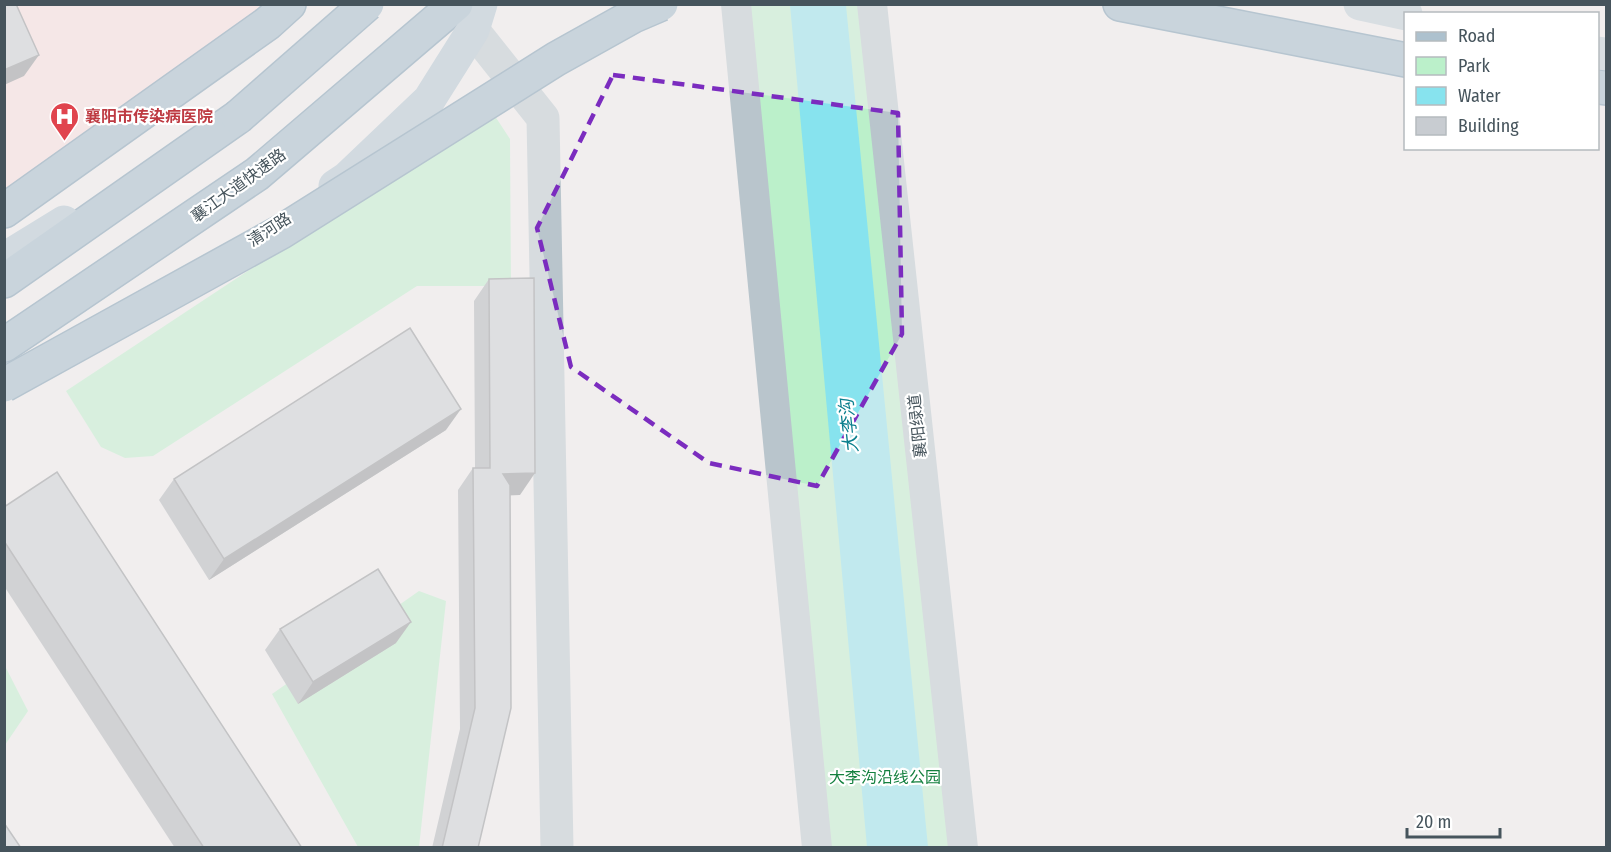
<svg xmlns="http://www.w3.org/2000/svg" width="1611" height="852" viewBox="0 0 1611 852" font-family="'Fira Sans Condensed','Noto Sans SC',sans-serif">
	<style>
		.medical { fill: #fbdede }
		.green { fill: #bbf0ca }
		.water { fill: #87e3ee }
		.lines { fill: none; stroke-linecap: round; stroke-linejoin: round }
		.trunk-casing { stroke: #7092aa; stroke-width: 36 }
		.minor { stroke: #b9c5cc; stroke-width: 30 }
		.tertiary { stroke: #b9c5cc; stroke-width: 33 }
		.secondary { stroke: #bbc9d3; stroke-width: 33 }
		.primary { stroke: #adc1ce; stroke-width: 33 }
		.trunk { stroke: #99b4c6; stroke-width: 33 }
		.trunk-bridge-casing { stroke: #7092aa; stroke-width: 36; stroke-linecap: butt }
		.trunk-bridge { stroke: #99b4c6; stroke-width: 33 }
		.wall { fill: #acafb4 }
		.shaded-wall { fill: #8c8f92 }
		.building { fill: #c8ccd1; stroke: #8c8f92; stroke-width: 1.5 }
		.marked { fill: none; stroke: #7b2cbf; stroke-width: 4.5; stroke-dasharray: 12 8; stroke-linejoin: round }
		.labels { text-anchor: middle; stroke-width: 4.5; stroke-linejoin: round; paint-order: stroke }
		.health-label { font-size: 16px; font-weight: bold; fill: #be3a42; stroke: #fff; text-anchor: start }
		.street-label { font-size: 16px; fill: #46545c; stroke: #fff }
		.park-label { font-size: 16px; fill: #14803f; stroke: #fff }
		.water-label { font-size: 18px; font-style: italic; fill: #0b7f8d; stroke: #fff }
	</style>
	<rect width="100%" height="100%" fill="#f1eeee"/>
	<!-- medical -->
	<path class="medical" d="M5,5H304L241,64L5,219Z"/>
	<!-- green -->
	<g class="green">
		<path d="M745,5H872L963,847H822Z"/>
		<path d="M491,110L510,139L511,286H417L153,456L125,458L101,447L66,391Z"/>
		<path d="M419,591L446,601L419,847H358L272,694Z"/>
		<path d="M5,666L28,711L5,745H4Z"/>
	</g>
	<!-- water -->
	<path class="water" d="M790,5H846L928,847H867Z"/>
	<g class="lines">
		<defs>
			<g id="trunk">
				<path d="M1120,4L1406,60"/>
				<path d="M1598,87L1606,88"/>
				<path d="M4,211L268,23L289,4"/>
				<path d="M4,281L238,117"/>
				<path d="M4,345L257,174L456,4"/>
			</g>
		</defs>
		<!-- trunk casing -->
		<use href="#trunk" class="trunk-casing"/>
		<!-- minor -->
		<g class="minor">
			<path d="M736,4L817,848"/>
			<path d="M872,4L963,848"/>
		</g>
		<!-- tertiary -->
		<path class="tertiary" d="M473,30L543,118L557,848"/>
		<!-- secondary -->
		<g class="secondary">
			<path d="M1360,4L1406,14"/>
			<path d="M1598,53L1606,54"/>
		</g>
		<!-- primary -->
		<g class="primary">
			<path d="M335,186L347,178L429,100L473,30L481,4"/>
			<path d="M4,259L64,222"/>
		</g>
		<!-- trunk -->
		<use href="#trunk" class="trunk"/>
		<defs>
			<g id="trunk-bridge">
				<path d="M238,117L367,4"/>
				<path d="M4,385L281,232L556,59L633,16L661,4"/>
			</g>
		</defs>
		<!-- trunk-bridge casing -->
		<use href="#trunk-bridge" class="trunk-bridge-casing"/>
		<!-- trunk-bridge -->
		<use href="#trunk-bridge" class="trunk-bridge"/>
	</g>
	<!-- wall -->
	<g class="wall">
		<path d="M489,279L520,495H510L478,848H432L460,729L458,490L473,468H475L474,301Z"/>
		<path d="M446,430L209,580L159,500L174,479Z"/>
		<path d="M4,507L302,848H175L4,586Z"/>
		<path d="M280,629L396,643L298,704L265,650Z"/>
	</g>
	<!-- shaded-wall -->
	<g class="shaded-wall">
		<path d="M39,55L24,76L4,85V70Z"/>
		<path d="M461,409L446,430L209,580L224,559Z"/>
		<path d="M535,473L520,495L488,496L503,474Z"/>
		<path d="M411,622L396,643L298,704L313,682Z"/>
	</g>
	<!-- building -->
	<g class="building">
		<path d="M4,4H16L39,55L4,70Z"/>
		<path d="M534,278L535,473L503,474L510,485L511,708L478,848H442L475,708L473,468H490L489,279Z"/>
		<path d="M410,328L461,409L224,559L174,479Z"/>
		<path d="M57,472L302,848H204L4,541V507Z"/>
		<path d="M378,569L411,622L313,682L280,629Z"/>
		<path d="M4,823L21,848H4Z"/>
	</g>
	<!-- marked area -->
	<path d="M0 0H1611V852H0ZM613,75L898,113L902,334L817,486L709,463L571,367L537,228Z" fill="#f1eeee" fill-opacity=".55" fill-rule="evenodd"/>
	<path class="marked" d="M613,75L898,113L902,334L817,486L709,463L571,367L537,228Z"/>
	<!-- icons -->
	<defs>
		<symbol id="hospital-pin" viewBox="-11 -11 22 30"><path d="M0 17L-7.5 6A9.5 9.5 0 1 1 7.5 6Z" fill="#e0444e" stroke="#fff"/><path d="M-5-5h3v3.5h4V-5h3V5h-3V1.5h-4V5h-3Z" fill="#fff"/></symbol>
	</defs>
	<g fill-rule="evenodd">
		<use href="#hospital-pin" x="48" y="100" width="33" height="45"/>
	</g>
	<g class="labels">
		<!-- health labels -->
		<g class="health-label">
			<text x="85" y="122">襄阳市传染病医院</text>
		</g>
		<!-- street labels -->
		<g class="street-label">
			<text transform="translate(238 185) rotate(-36)" y="6">襄江大道快速路</text>
			<text transform="translate(269 229) rotate(-33)" y="6">清河路</text>
			<text transform="translate(917 426) rotate(-96)" y="6">襄阳绿道</text>
		</g>
		<!-- park labels -->
		<g class="park-label">
			<text x="885" y="783">大李沟沿线公园</text>
		</g>
		<!-- water labels -->
		<g class="water-label">
			<text transform="translate(849 426) rotate(-96)" y="6">大李沟</text>
		</g>
	</g>
	<!-- border -->
	<rect width="1611" height="852" fill="none" stroke="#46545c" stroke-width="12"/>
	<!-- legend -->
	<rect x="1404" y="12" width="195" height="138" fill="#ffffff" stroke="#b5bbbe" stroke-width="1.5"/>
	<rect x="1416" y="32" width="30" height="9" fill="#adc1ce" stroke="#b5bbbe" stroke-width="1.5"/>
	<text x="1458" y="42" font-size="18" fill="#46545c">Road</text>
	<rect x="1416" y="57" width="30" height="18" fill="#bbf0ca" stroke="#b5bbbe" stroke-width="1.5"/>
	<text x="1458" y="72" font-size="18" fill="#46545c">Park</text>
	<rect x="1416" y="87" width="30" height="18" fill="#87e3ee" stroke="#b5bbbe" stroke-width="1.5"/>
	<text x="1458" y="102" font-size="18" fill="#46545c">Water</text>
	<rect x="1416" y="117" width="30" height="18" fill="#c8ccd1" stroke="#b5bbbe" stroke-width="1.5"/>
	<text x="1458" y="132" font-size="18" fill="#46545c">Building</text>
	<!-- scale -->
	<path d="M1407 828v9h93v-9" fill="none" stroke="#46545c" stroke-width="3"/>
	<text x="1416" y="828" font-size="18" fill="#46545c" stroke="#ffffff" stroke-width="4.5" paint-order="stroke">20 m</text>
</svg>
